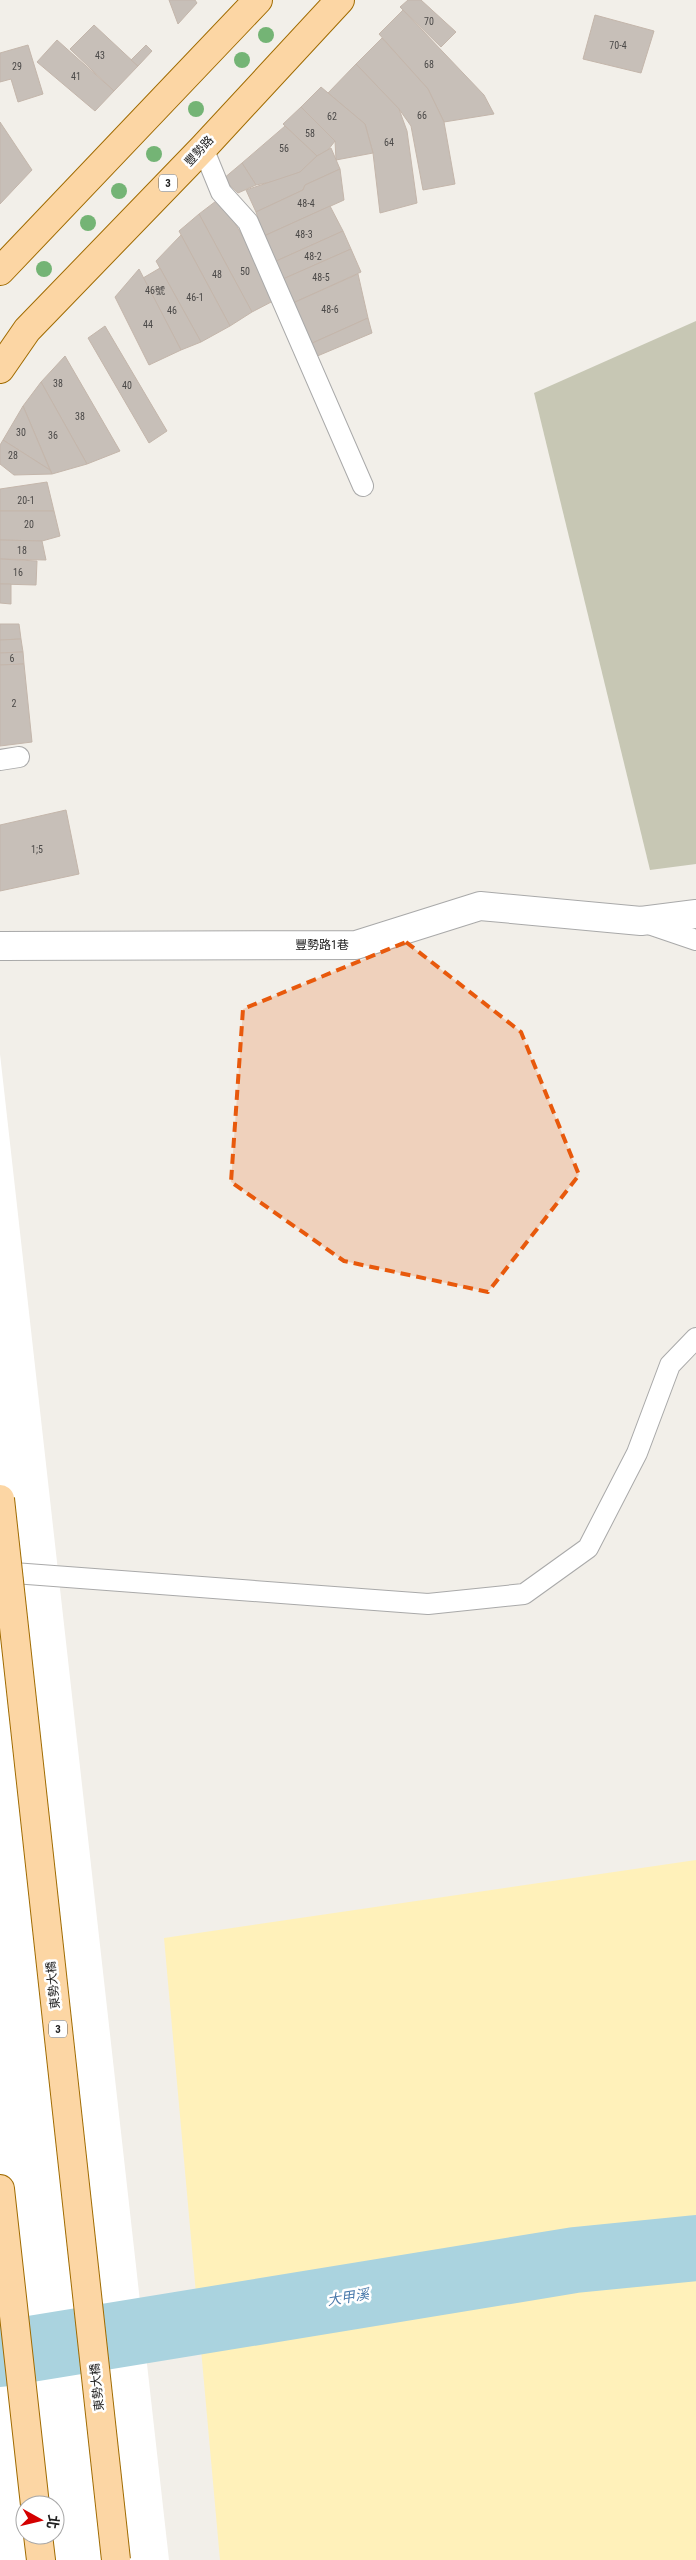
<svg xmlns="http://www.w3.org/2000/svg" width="696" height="2560" viewBox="0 0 696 2560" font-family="'Roboto Condensed','Noto Sans TC',sans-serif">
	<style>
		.construction { fill: #c7c7b4 }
		.sand { fill: #fff1ba }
		.pier { fill: #fff; fill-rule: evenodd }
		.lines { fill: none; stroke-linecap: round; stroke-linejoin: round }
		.river { stroke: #aad3df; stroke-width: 66 }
		.building { fill: #c7bfb8; stroke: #c4b6ab }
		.lane-casing { stroke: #a9a9a9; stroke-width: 22 }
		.street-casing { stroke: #a9a9a9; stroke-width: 30 }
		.primary-casing { stroke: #a06b00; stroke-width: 30 }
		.lane { stroke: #fff; stroke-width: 20 }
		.street { stroke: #fff; stroke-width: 28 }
		.primary { stroke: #fcd6a4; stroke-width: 28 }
		.primary-bridge-casing { stroke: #a06b00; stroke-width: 30; stroke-linecap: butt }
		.primary-bridge { stroke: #fcd6a4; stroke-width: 28 }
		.tree { fill: #74b475 }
		.marked { fill: #e8590c; fill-opacity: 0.2; stroke: #e8590c; stroke-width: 4; stroke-dasharray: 10 6; stroke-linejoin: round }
		.labels { text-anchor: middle; stroke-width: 5; stroke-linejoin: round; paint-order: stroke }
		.number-label { font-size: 10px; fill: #4b4948 }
		.shield { fill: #fff; stroke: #646464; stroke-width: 1 }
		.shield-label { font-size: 11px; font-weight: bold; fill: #222 }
		.street-label { font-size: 12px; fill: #222; stroke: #fff }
		.water-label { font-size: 14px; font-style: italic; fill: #4a7aab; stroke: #fff }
	</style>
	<rect width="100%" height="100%" fill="#f2efe9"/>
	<!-- construction -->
	<path class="construction" d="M696,321V864L650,870L534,393Z"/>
	<!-- sand -->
	<path class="sand" d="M696,1860V2560H220L164,1938Z"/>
	<!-- pier -->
	<path class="pier" d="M0,1054L169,2560H0ZM25,2505H55V2535H25Z"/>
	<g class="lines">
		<!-- river -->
		<path class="river" d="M0,2354L575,2260L696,2248"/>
	</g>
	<!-- building -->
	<g class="building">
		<path d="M169,0H195L197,3L178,24Z"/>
		<path d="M408,0H421L456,32L441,47L400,7Z"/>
		<path d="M403,10L484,95L494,114L444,122L428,89L379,34Z"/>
		<path d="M595,15L654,31L641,73L583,59Z"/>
		<path d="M94,25L138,66L114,91L70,49Z"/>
		<path d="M382,38L428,89L444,122L455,184L423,190L411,126L399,109L356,64Z"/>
		<path d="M57,40L114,91L95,111L37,62Z"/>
		<path d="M28,45L43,94L18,102L11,79L0,82V53Z"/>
		<path d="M146,45L152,51L138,66L131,60Z"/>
		<path d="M356,64L399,109L407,131L417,203L380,213L373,153L365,124L328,93Z"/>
		<path d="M321,87L365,124L373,153L336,160L335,141L301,107Z"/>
		<path d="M301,107L335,141L328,150L317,156L283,124Z"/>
		<path d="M0,122L32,170L0,204Z"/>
		<path d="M285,126L317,156L300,172L281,180L256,185L242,163Z"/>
		<path d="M331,148L340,169L305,185L303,190L256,212L246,190L300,172L317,156Z"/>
		<path d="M242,163L256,185L238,193L223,179Z"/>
		<path d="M340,169L344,200L264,236L256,212L303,190L305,185Z"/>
		<path d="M220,198L246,242L275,300L252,312L199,214Z"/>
		<path d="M330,206L343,231L274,262L264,236Z"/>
		<path d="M199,214L252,312L230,326L179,231Z"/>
		<path d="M343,231L351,249L283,279L274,262Z"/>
		<path d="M181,235L230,326L201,342L156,261Z"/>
		<path d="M351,249L361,272L293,303L283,279Z"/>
		<path d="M160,268L201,342L181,350L143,278Z"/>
		<path d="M139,269L181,350L149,365L115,297Z"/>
		<path d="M358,274L368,318L308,345L293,303Z"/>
		<path d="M368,318L372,333L315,357L308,345Z"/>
		<path d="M105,326L167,431L149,443L88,338Z"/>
		<path d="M65,356L120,451L87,464L41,382Z"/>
		<path d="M41,382L87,464L52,474L23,406Z"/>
		<path d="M23,406L50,470L3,440Z"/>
		<path d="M3,440L50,470L52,474L14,475L0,464V445Z"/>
		<path d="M47,482L54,511H0V489Z"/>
		<path d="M0,511H54L60,536L42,541L0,540Z"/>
		<path d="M0,540L42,541L46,560L0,559Z"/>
		<path d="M0,559L37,561L36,585L0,584Z"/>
		<path d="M0,584H11V604L0,603Z"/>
		<path d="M0,624H19L21,639L0,640Z"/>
		<path d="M21,639L23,652L0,653V640Z"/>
		<path d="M23,652L24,664L0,665V653Z"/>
		<path d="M24,664L32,742L0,746V665Z"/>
		<path d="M66,810L79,874L0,891V825Z"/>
	</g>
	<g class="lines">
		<defs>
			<g id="lane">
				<path d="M203,148L221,192L248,222L363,486"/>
				<path d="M0,760L19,757"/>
				<path d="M646,923L696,940"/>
				<path d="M0,1572L428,1604L524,1594L588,1548L637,1453L670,1365L696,1338"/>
			</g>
			<path id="street" d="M0,946L356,945L480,906L641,921L696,914"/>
			<g id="primary">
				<path d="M0,271L258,0"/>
				<path d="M0,369L27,330L203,148L340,0"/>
				<path d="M0,2189L35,2505"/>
				<path d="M38,2535L41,2560"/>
			</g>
		</defs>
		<!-- lane casing -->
		<use href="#lane" class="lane-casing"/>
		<!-- street casing -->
		<use href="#street" class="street-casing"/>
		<!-- primary casing -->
		<use href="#primary" class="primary-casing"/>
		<!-- lane -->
		<use href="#lane" class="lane"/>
		<!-- street -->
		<use href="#street" class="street"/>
		<!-- primary -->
		<use href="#primary" class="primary"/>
		<defs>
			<path id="primary-bridge" d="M0,1499L116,2560"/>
		</defs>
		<!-- primary-bridge casing -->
		<use href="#primary-bridge" class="primary-bridge-casing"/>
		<!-- primary-bridge -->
		<use href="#primary-bridge" class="primary-bridge"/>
	</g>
	<!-- trees -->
	<g class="tree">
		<circle cx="266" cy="35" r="8"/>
		<circle cx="242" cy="60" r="8"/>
		<circle cx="196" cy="109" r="8"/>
		<circle cx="154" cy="154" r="8"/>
		<circle cx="119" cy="191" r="8"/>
		<circle cx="88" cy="223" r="8"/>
		<circle cx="44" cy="269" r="8"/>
	</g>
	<!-- marked area -->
	<path class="marked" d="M406,942L521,1032L579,1175L488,1292L344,1261L231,1182L243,1009Z"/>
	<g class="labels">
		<!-- number labels -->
		<g class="number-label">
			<text x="429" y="25">70</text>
			<text x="618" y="49">70-4</text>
			<text x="100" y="59">43</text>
			<text x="429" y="68">68</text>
			<text x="17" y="70">29</text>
			<text x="76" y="80">41</text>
			<text x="422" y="119">66</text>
			<text x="332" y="120">62</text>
			<text x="310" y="137">58</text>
			<text x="389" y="146">64</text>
			<text x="284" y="152">56</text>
			<text x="306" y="207">48-4</text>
			<text x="304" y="238">48-3</text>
			<text x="313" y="260">48-2</text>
			<text x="245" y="275">50</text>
			<text x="217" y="278">48</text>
			<text x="321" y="281">48-5</text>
			<text x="155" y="294">46號</text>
			<text x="195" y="301">46-1</text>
			<text x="330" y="313">48-6</text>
			<text x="172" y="314">46</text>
			<text x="148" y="328">44</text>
			<text x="58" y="387">38</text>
			<text x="127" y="389">40</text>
			<text x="80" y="420">38</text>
			<text x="21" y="436">30</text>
			<text x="53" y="439">36</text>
			<text x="13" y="459">28</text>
			<text x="26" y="504">20-1</text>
			<text x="29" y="528">20</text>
			<text x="22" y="554">18</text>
			<text x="18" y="576">16</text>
			<text x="12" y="662">6</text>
			<text x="14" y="707">2</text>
			<text x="37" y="853">1;5</text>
		</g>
		<!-- shield labels -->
		<g class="shield">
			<rect x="159" y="174.5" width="18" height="17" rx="4"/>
			<rect x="49" y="2020.5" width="18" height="17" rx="4"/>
		</g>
		<g class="shield-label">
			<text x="168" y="187">3</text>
			<text x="58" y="2033">3</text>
		</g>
		<!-- street labels -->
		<g class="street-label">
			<text transform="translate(199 151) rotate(-47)" y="4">豐勢路</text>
			<text x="322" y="949">豐勢路1巷</text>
			<text transform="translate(53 1985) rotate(-96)" y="4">東勢大橋</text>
			<text transform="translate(97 2387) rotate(-96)" y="4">東勢大橋</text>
		</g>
		<!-- water labels -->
		<g class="water-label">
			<text transform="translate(348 2297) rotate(-9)" y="5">大甲溪</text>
		</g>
	</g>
	<!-- north arrow -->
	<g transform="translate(40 2520) rotate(98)"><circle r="24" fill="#ffffff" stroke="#a7a7a7"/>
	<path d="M0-4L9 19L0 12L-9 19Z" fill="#d40000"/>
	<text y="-8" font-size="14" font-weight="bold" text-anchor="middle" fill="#222222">北</text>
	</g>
</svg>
